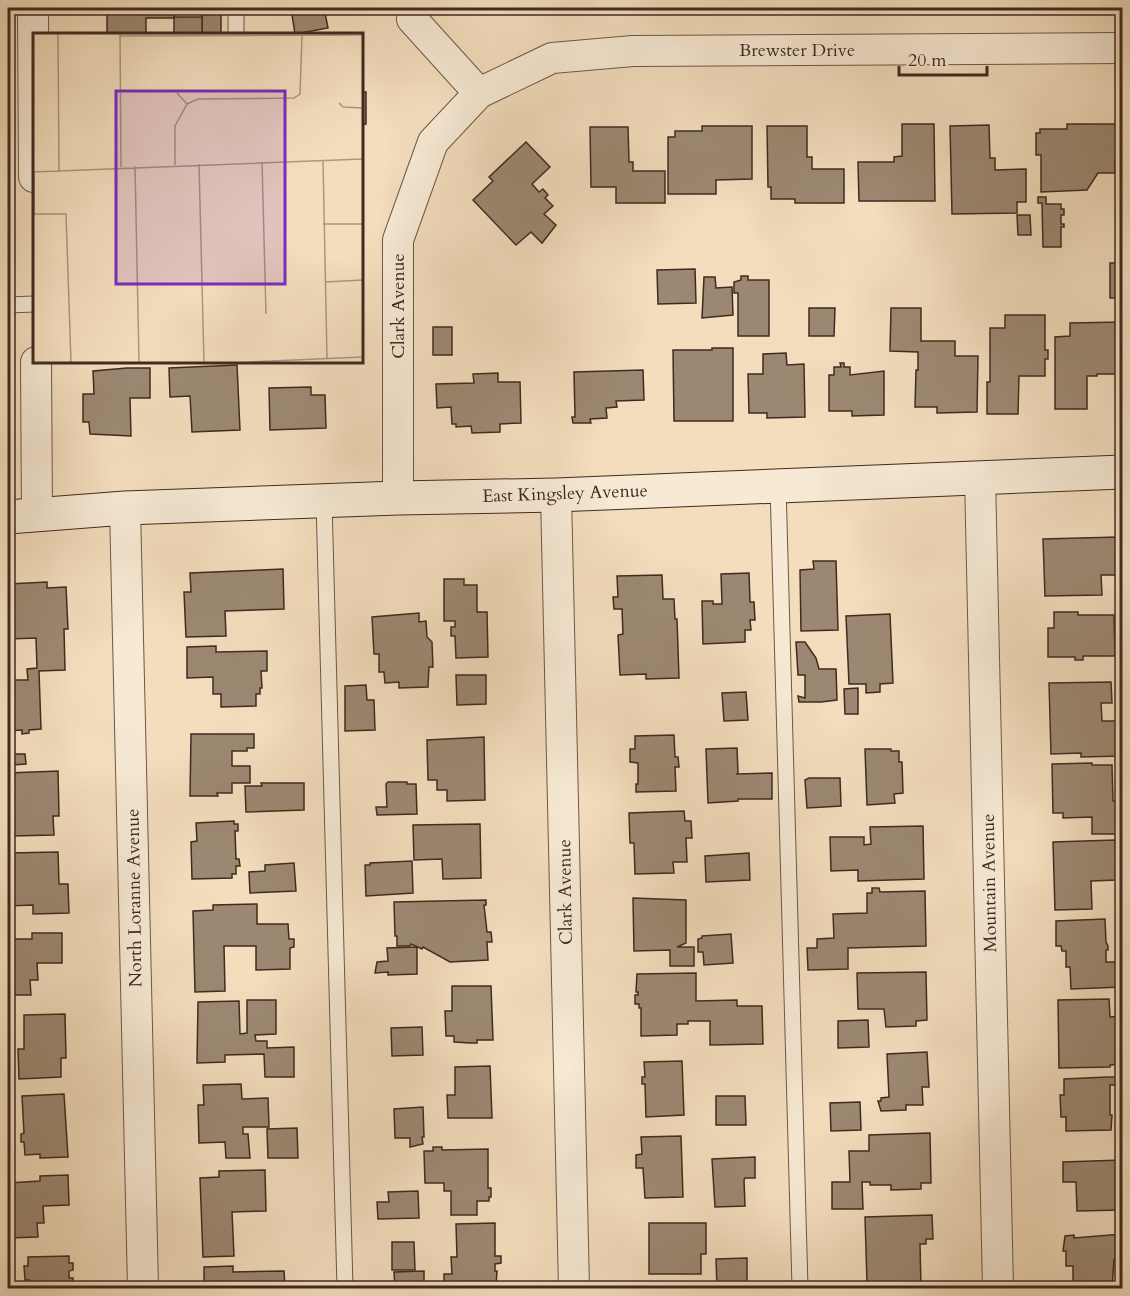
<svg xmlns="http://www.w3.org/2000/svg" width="1130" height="1296" viewBox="0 0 1130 1296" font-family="Cardo,serif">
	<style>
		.building { fill: #9c8872; stroke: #3e2b21; stroke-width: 1.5 }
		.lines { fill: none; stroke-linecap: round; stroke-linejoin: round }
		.lane-casing { stroke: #6b5848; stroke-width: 17 }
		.street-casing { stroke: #6b5848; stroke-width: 32 }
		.secondary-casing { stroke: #3e2b21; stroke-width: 35 }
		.lane { stroke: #f7e9d4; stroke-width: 15 }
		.street { stroke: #f7e9d4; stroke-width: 30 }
		.secondary { stroke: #f7e9d4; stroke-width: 33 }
		.labels { text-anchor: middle; stroke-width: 5; stroke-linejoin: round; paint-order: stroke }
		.street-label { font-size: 18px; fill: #3e2b21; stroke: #f7e9d4 }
		.inset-road { fill: none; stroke: #ab967f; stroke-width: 1.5 }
		.view { fill: #7b2cbf; fill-opacity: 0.15; stroke: #7b2cbf; stroke-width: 3 }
		.inset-edge { fill: none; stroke: #3e2b21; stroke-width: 3 }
	</style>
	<rect width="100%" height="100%" fill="#f3ddbd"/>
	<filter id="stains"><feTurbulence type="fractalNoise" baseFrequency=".00333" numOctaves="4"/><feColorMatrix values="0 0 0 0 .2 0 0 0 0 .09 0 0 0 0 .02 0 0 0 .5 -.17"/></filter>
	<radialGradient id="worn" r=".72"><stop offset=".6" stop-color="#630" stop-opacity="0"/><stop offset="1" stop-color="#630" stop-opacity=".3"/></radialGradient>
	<!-- building -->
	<g class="building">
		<path d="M107,8H174V18H146V34H107Z"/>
		<rect x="202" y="8" width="19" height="26"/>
		<path d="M291,8H324L328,28L295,34Z"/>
		<rect x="174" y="17" width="28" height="17"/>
		<path d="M362,92H366V124L362,125Z"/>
		<path d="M902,124H934L935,201H859L858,162H894V157L902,156Z"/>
		<path d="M1067,124H1117L1118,158H1115V173H1098L1087,190L1041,192V155H1036V133H1040V129H1067Z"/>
		<path d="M989,125L990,158H995V170L1026,169V202H1017V213L952,214L950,126Z"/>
		<path d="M702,126H752V179L716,180V194H668V137H675V131H702Z"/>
		<path d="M767,126H807V157H812V169H844V203H795V199H771V187H768Z"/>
		<path d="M590,127H628L629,162H633V171H665V203H616V187H591Z"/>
		<path d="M526,142L550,167L532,184L539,192L543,189L548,195L545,198L553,206L544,214L556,225L542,243L531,232L516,245L473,200L493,181L489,177Z"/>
		<path d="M1038,197H1046V204H1061V209H1064V215H1061V224H1064V227H1061V247H1043L1042,203H1038Z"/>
		<path d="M1017,215H1030L1031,235H1018Z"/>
		<rect x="1110" y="263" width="12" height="35"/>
		<path d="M695,269L696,303L658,304L657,270Z"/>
		<path d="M741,276H748V280H769V336H738V293H734V282L741,280Z"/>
		<path d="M704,277H715L716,288L732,287L733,315L702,318Z"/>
		<path d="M809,308H835L834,336H809Z"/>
		<path d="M891,308H921V341H955V356H978L977,412L937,413V407H915L916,370H918V352L890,351Z"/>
		<path d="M1005,315H1045V350H1048V359H1045V376H1019L1018,414H987V382H990V328H1005Z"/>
		<path d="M1122,322V374H1097V376H1087V409H1055V337L1070,336V323Z"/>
		<rect x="433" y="327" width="19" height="28"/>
		<path d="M712,348H733V421H674L673,350H712Z"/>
		<path d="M786,353L787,365L804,364L805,417L767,418V413H749L748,374H763V354Z"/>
		<path d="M840,363H844V367H850V375L884,371V415L852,416V411H829V375H834V367H841Z"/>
		<path d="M237,365L240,430L192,432L190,396L170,397L169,368Z"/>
		<path d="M127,368H150V398H130L131,436L90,434L89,422H83V394H94L93,371Z"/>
		<path d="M643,370L644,400L616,401L617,407L606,408L607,418L590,419L591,423H573L572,417H575L574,372Z"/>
		<path d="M498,373V382H520L521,423L500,424V432L472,433L471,426L456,427V424H452L451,407L437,408L436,384L474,383L473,374Z"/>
		<path d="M311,387V395H325L326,428L270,430L269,388Z"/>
		<path d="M1118,537L1119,575H1101L1102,595L1045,596L1043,539Z"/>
		<path d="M813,561H836L838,630L801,631L800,570L814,569Z"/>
		<path d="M283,569L284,609L225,611L226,636L186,637L184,592H191L190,573Z"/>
		<path d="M749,573L750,602H754L755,620H750L751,630H745V642L703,644L702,601H713V604H722L721,574Z"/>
		<path d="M662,575L663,599H674L675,619H677L679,678L646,679V674L620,675L618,635L623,634L622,609H614L613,597H618L617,576Z"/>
		<path d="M444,579H464V585H477V612H487L488,657L456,658L455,636H451V627H455V621H444Z"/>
		<path d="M47,582V588L66,587L68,629H64L65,670L39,671L41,729L29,730V733L22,734V730L8,731V680H28L27,669L37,668L36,638L8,639V584Z"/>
		<path d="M1054,612H1078V615H1114L1115,656H1083V660H1075V657H1048V628H1054Z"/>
		<path d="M419,613V622L426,621L427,637L432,642L433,667H429L428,687L399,688V682L385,683L384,672H379V654H374L372,617Z"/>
		<path d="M890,614L893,683L880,684V692L866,693V684H849L846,616Z"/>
		<path d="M796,642H805L816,658L819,669H836L837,700L821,702H799L798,696L805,698V675H798Z"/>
		<path d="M216,646V652L267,651V671H261L262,688H260V694H256V706L221,707V694H213V677L187,678V647Z"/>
		<path d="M456,675H486V704L457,705Z"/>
		<path d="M1111,682L1112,703H1101L1102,721H1122V756L1081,757V753L1051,754L1049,683Z"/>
		<path d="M366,685L367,700H374L375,730L345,731V686Z"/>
		<path d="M858,688V714H845L844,689Z"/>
		<path d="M746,692L748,720L724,721L722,693Z"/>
		<path d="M191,734H254V748H247V751H232V766H250V783H232V793H217L218,796H190Z"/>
		<path d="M674,735L675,757H678L679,767H675L676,791L636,792V784H638V763L630,762V749H635V736Z"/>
		<path d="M484,737L485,800L447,801V790H437V780H428L427,740Z"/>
		<path d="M737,748L738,772L737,774L772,773V799H738V801L708,803L706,749Z"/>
		<path d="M865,749H891V751H899V762H902L903,793L894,794L895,803L867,805Z"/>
		<path d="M11,754H25L26,764L12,765Z"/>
		<path d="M1092,763V765H1112L1113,801H1122V834H1092V817L1063,818V813H1053L1052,764Z"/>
		<path d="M58,771L59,816H53L54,835L11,836V815H8V773Z"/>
		<path d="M809,778H840L841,806L807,808L805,780Z"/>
		<path d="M388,782H407V784H416L417,814L377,815L376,807H387L386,784Z"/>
		<path d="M261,783H304V810L246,812L245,786H262Z"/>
		<path d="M684,811L685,821H691L692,838H686L687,862H673L674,873L635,874L634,843H630L629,813Z"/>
		<path d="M234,821V824H238V831H235L236,859H239L240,866H236V874H232V878L192,879L191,842L197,841L196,823Z"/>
		<path d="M480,824L481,878L443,879L442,859L414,860L413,825Z"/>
		<path d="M923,826L924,879L858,881V870L831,871L830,837H864V845L871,844L870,827Z"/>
		<path d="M1115,840L1117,880L1091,881L1092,909L1055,910L1053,842Z"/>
		<path d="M58,852L59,884H68L69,913L33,914V905L8,906V853Z"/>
		<path d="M749,853L750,880L706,882L705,856Z"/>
		<path d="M412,861L413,893L366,896L365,865H370V863Z"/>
		<path d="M294,863L296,891L250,893L249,872L265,871V865Z"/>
		<path d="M872,888H879L880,892L925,891L926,946L848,948V969L808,970L807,948H817V939L834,938L833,914L867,913V893H872Z"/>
		<path d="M633,898L686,900V943L677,947H694V966H670V950L634,951Z"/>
		<path d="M486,900V905H484L487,932H491L492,942H487L488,960L450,962L423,947L422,949L411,944L410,946H397V936H395L394,902Z"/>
		<path d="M257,904V924H288L289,939H294V947L290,948V969L256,970V946H224L225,991L195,992L193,911L213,910V905Z"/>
		<path d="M1105,919L1106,942L1108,946V950H1106V962H1122V987L1071,989L1070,967H1066V951H1062L1061,946H1056V921Z"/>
		<path d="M32,933H62V963H37L38,980H30L31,995H8V939H32Z"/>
		<path d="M731,934L733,963L704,965L703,952H698V939L702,938V936Z"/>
		<path d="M417,947V974L388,975V972L375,973L377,962L388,961L387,948Z"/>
		<path d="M926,972L927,1020L916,1021V1026L886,1027L884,1009H858L857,973Z"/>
		<path d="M696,973V1001L737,1000V1006H762L763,1044L710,1045V1021H688V1024H677V1035L641,1036V1008H639V1004H635V995H638V992H636L637,974Z"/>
		<path d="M452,986H491L493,1040H477V1043H470L454,1042V1036H446L445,1011H452Z"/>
		<path d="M1109,999L1110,1017L1122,1016V1064L1110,1065V1067L1059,1068L1058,1000Z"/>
		<path d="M247,1000H276V1034L255,1035L256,1041H267V1048L294,1047V1077H265L264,1054L225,1055V1062L197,1063L198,1002L239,1001L240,1034L247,1033Z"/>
		<path d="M8,1011H12L13,1041H8Z"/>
		<path d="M65,1014L66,1058H61V1077L19,1079L18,1049H24V1015Z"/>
		<path d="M868,1020L869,1047L838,1048V1021Z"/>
		<path d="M422,1027L423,1055L392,1056L391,1028Z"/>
		<path d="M927,1052L929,1087H922L923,1105H906V1110L881,1111L878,1101H881V1098L889,1097L887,1054Z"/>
		<path d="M682,1061L684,1115L646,1117L645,1084H642V1077H645L644,1062Z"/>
		<path d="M490,1066L492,1118H448L447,1095H455V1067Z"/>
		<path d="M1108,1077H1121V1085H1110V1115H1112L1111,1130L1066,1131V1117H1061L1060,1095H1064V1079Z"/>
		<path d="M241,1084L242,1099L268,1098L269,1127H243V1134H248L250,1158H226L225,1142L199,1143L198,1105H204L203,1085Z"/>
		<path d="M64,1094L68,1157L40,1158V1154L25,1155L24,1142H21V1134L24,1133L22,1096Z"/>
		<path d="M716,1096H745L746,1125H716Z"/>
		<path d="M860,1102L861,1130L831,1131L830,1103Z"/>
		<path d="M423,1107L424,1137H422L423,1144L410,1147V1138H395L394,1109Z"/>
		<path d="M297,1128L298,1158H268L267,1129Z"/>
		<path d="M930,1133L931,1183H921V1189L891,1190V1185H870V1182H862L863,1209H832V1182H850L849,1151H869V1135Z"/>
		<path d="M681,1136L683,1197L645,1198L643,1168H636V1155L642,1154L641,1137Z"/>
		<path d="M433,1147H442V1150L488,1149V1188H491V1197H489V1201H477V1215H451V1191H444V1183H425L424,1151H433Z"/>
		<path d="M755,1157V1178H745L744,1180L745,1206L715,1207L712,1159Z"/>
		<path d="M1122,1160V1210L1077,1211L1076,1182H1063V1162Z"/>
		<path d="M265,1170L266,1211L232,1212L234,1256L203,1257L200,1178L219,1177V1171Z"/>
		<path d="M68,1175L69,1205L43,1206L44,1223H37L38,1237L8,1238V1183L40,1181V1176Z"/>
		<path d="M418,1191L419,1218L378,1219L377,1202H389L388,1192Z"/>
		<path d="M932,1215L933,1239H926V1244H920L921,1286L885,1287V1282L867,1283L865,1217Z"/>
		<path d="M495,1223V1256H501V1263L495,1264V1271H497L496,1286H458L456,1288H444V1274H452L451,1257H457L456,1224Z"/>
		<path d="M649,1223H706V1254H701V1274H649Z"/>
		<path d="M1122,1234V1260H1114L1112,1288H1073V1266H1066V1251H1063L1065,1236L1074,1235V1238Z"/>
		<path d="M392,1242H414L415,1270H392Z"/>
		<path d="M69,1256V1263H73V1270L69,1271V1278H73V1286H70V1288H25V1287L29,1286V1280H25L24,1266H28V1257Z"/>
		<path d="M747,1258V1288H717L716,1259Z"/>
		<path d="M233,1266V1272L284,1271L285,1288H204V1267Z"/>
		<path d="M424,1271V1288H395L394,1272Z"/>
	</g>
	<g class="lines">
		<defs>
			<g id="lane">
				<path d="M236,8V34"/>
				<path d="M8,305L34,304"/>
				<path d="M778,485L800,1288"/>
				<path d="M324,501L345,1288"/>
			</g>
			<g id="street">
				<path d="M33,8L34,177"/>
				<path d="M479,93L552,58L633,51L1122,48"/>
				<path d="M36,362L37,515"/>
				<path d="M980,477L998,1288"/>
				<path d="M556,495L574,1288"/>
				<path d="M398,498V240L433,142L479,93L412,19"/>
				<path d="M125,508L143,1288"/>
			</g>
			<path id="secondary" d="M8,517L125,508L398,498L556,495L1122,472"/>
		</defs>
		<!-- lane casing -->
		<use href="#lane" class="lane-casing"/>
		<!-- street casing -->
		<use href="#street" class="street-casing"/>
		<!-- secondary casing -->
		<use href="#secondary" class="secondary-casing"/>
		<!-- lane -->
		<use href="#lane" class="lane"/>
		<!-- street -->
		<use href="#street" class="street"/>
		<!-- secondary -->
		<use href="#secondary" class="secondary"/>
	</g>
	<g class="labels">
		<!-- street labels -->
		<g class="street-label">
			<text x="797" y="56">Brewster Drive</text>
			<text transform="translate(398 306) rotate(-90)" y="6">Clark Avenue</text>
			<text transform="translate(565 493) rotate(-2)" y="6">East Kingsley Avenue</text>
			<text transform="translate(989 883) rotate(-91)" y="6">Mountain Avenue</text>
			<text transform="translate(565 892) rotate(-91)" y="6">Clark Avenue</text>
			<text transform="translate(134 898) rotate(-91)" y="6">North Loranne Avenue</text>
		</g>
	</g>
	<!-- overview -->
	<g transform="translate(33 33)">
		<rect width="330" height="330" fill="#f3ddbd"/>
		<path class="inset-road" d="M25,1L26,139M87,1L88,134M87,3L330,2M306,70L310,74L330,75M154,71L165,66L261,65L267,61L269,3M290,127L294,325M229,129L233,281M166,131L171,329M142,132V93L154,71L144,60M102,133L106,329M0,139L330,126M1,139V181M0,181H33L38,329M290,191H330M292,249L330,247M217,329L330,324"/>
		<path class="view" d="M83,58H252V251H83Z"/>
		<rect width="330" height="330" class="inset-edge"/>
	</g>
	<!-- margin -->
	<rect width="1130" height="1296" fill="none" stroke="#f3ddbd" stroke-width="30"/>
	<rect x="9" y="9" width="1112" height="1278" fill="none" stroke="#3e2b21" stroke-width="3"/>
	<rect x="15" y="15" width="1100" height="1266" fill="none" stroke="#3e2b21" stroke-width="1.5"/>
	<!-- scale -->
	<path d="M899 66v9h88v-9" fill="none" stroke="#3e2b21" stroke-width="3"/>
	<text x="908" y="66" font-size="18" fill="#3e2b21" stroke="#f7e9d4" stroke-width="4.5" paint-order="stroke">20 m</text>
	<rect width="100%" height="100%" filter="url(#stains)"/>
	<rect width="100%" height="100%" fill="url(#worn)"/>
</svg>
